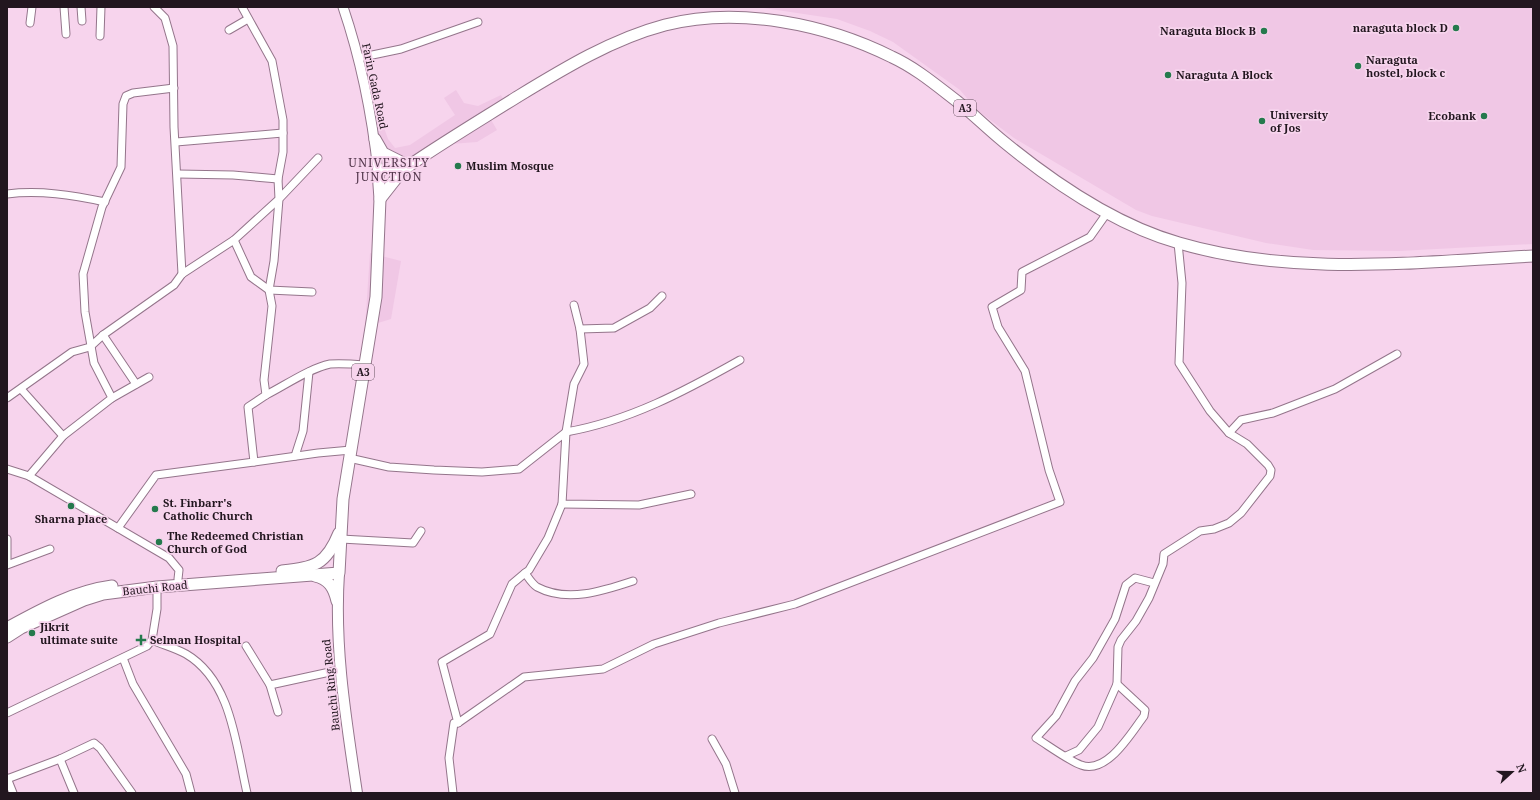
<svg xmlns="http://www.w3.org/2000/svg" width="1540" height="800" viewBox="0 0 1540 800" font-family="'Noto Serif',serif">
	<style>
		.built { fill: #f0c7e5 }
		.lines { fill: none; stroke-linecap: round; stroke-linejoin: round }
		.minor-casing { stroke: #94758b; stroke-width: 9 }
		.secondary-casing { stroke: #94758b; stroke-width: 11 }
		.primary-casing { stroke: #94758b; stroke-width: 12 }
		.trunk-casing { stroke: #94758b; stroke-width: 13 }
		.minor { stroke: #fff; stroke-width: 7 }
		.secondary { stroke: #fff; stroke-width: 9 }
		.primary { stroke: #fff; stroke-width: 10 }
		.trunk { stroke: #fff; stroke-width: 11 }
		.poi-dot { fill: #257a4d; stroke: #f7d4ed; stroke-width: 1.5 }
		.labels { text-anchor: middle; stroke-width: 3.5; stroke-linejoin: round; paint-order: stroke }
		.shield { fill: #f7d4ed; stroke: #624f5d; stroke-width: 1 }
		.shield-label { font-size: 10px; font-weight: bold; fill: #22161f }
		.poi-label { font-size: 11px; font-weight: bold; fill: #22161f; stroke: #f7d4ed; text-anchor: start }
		.street-label { font-size: 11px; fill: #22161f; stroke: #f7d4ed }
		.neighbourhood-label { font-size: 12px; letter-spacing: 1px; fill: #563a4f; stroke: #f7d4ed }
	</style>
	<rect width="100%" height="100%" fill="#f7d4ed"/>
	<!-- built -->
	<g class="built">
		<path d="M757,7H1533V244L1399,251L1313,250L1266,243L1152,216L1136,210L1014,138L977,110L960,90L893,42L870,31L837,19Z"/>
		<path d="M456,90L464,103L478,106L501,95L507,107L490,118L497,130L477,142L451,144L413,171L402,182L378,141L374,117L380,116L388,139L395,148L410,145L455,115L444,98Z"/>
		<path d="M370,253L401,261L391,319L365,327Z"/>
	</g>
	<g class="lines">
		<defs>
			<g id="minor">
				<path d="M64,7L66,34"/>
				<path d="M81,7L82,21"/>
				<path d="M154,7L165,18L173,46L174,127L182,274"/>
				<path d="M30,23L32,7"/>
				<path d="M229,30L248,19"/>
				<path d="M100,36L101,7"/>
				<path d="M358,58L401,49L478,22"/>
				<path d="M176,142L283,133"/>
				<path d="M178,174L233,175L278,179"/>
				<path d="M7,194C40,190 72,195 105,202"/>
				<path d="M234,240L251,277L269,290L312,292"/>
				<path d="M574,305L580,329L584,364L574,384L566,432C629,421 685,391 740,360"/>
				<path d="M580,329L614,328L650,308L662,296"/>
				<path d="M103,335L136,384"/>
				<path d="M21,389L63,436"/>
				<path d="M266,395C284,386 310,368 330,364C341,363 353,364 365,365"/>
				<path d="M7,398L72,352L90,347L103,335L174,285L182,274L234,240L279,199L278,179L283,152V120L272,61L242,7"/>
				<path d="M112,398L149,377"/>
				<path d="M1229,433L1241,420L1273,413L1335,389L1397,354"/>
				<path d="M295,456L303,431L309,372"/>
				<path d="M349,458L389,467L434,470L482,472L519,469L566,432L562,504L639,505L691,494"/>
				<path d="M254,462L318,453L351,450"/>
				<path d="M7,469L29,476L169,558L179,570L178,579"/>
				<path d="M29,476L63,436L112,398L94,363L85,312L83,274L102,207L121,167L123,104L126,96L133,93L174,88"/>
				<path d="M562,504L548,538L529,570L525,573C528,577 532,584 537,587C567,603 603,591 633,581"/>
				<path d="M118,528L156,475L254,462L248,407L266,395L264,380L272,306L269,290L274,261L279,199L318,158"/>
				<path d="M7,539V562"/>
				<path d="M341,539L413,543L421,531"/>
				<path d="M7,565L50,549"/>
				<path d="M157,587V609L152,640C163,645 175,648 186,654C232,681 236,746 247,793"/>
				<path d="M246,646L270,685L339,670"/>
				<path d="M123,658L133,684L186,774L191,793"/>
				<path d="M1117,684L1145,710L1144,716C1131,733 1107,775 1081,765C1071,762 1046,744 1036,738L1056,716L1075,681L1093,658L1115,619L1126,585L1135,578L1154,583"/>
				<path d="M270,685L278,712"/>
				<path d="M7,713L147,646L152,640"/>
				<path d="M458,723L442,662L490,634L512,584L525,573"/>
				<path d="M712,739L726,764L735,793"/>
				<path d="M1066,756L1079,750L1098,727L1117,684L1118,647L1121,640L1136,621L1149,598L1163,564L1164,554L1200,531L1214,529L1229,523L1241,513L1270,476L1271,470L1268,465L1247,444L1229,433L1210,411L1179,363L1182,283L1178,243"/>
				<path d="M60,759L74,793"/>
				<path d="M7,778L13,793"/>
				<path d="M7,779L60,759L94,743L100,748L132,793"/>
				<path d="M453,793L449,758L454,723H458L524,677L603,669L654,644L719,623L795,604L1060,502L1049,470L1025,371L998,327L992,307L1021,290L1022,272L1090,237L1107,213"/>
			</g>
			<path id="secondary" d="M343,7C361,60 372,115 378,171"/>
			<path id="primary" d="M339,573C334,648 346,719 357,793"/>
			<g id="trunk">
				<path d="M375,139L383,153L405,164"/>
				<path d="M380,199L402,171L413,163C447,140 482,119 517,97C563,69 612,39 665,25C738,6 826,24 892,57C916,68 937,86 958,102C974,115 988,129 1004,142C1054,183 1116,225 1179,243C1294,277 1415,262 1533,256"/>
				<path d="M282,571C315,567 326,565 339,533"/>
				<path d="M315,576C329,579 334,588 337,601"/>
				<path d="M7,628C40,610 74,591 112,586"/>
				<path d="M7,637L21,628L84,600L103,594L157,587L339,573L343,499L376,297L380,199L378,171L409,164"/>
			</g>
		</defs>
		<!-- minor casing -->
		<use href="#minor" class="minor-casing"/>
		<!-- secondary casing -->
		<use href="#secondary" class="secondary-casing"/>
		<!-- primary casing -->
		<use href="#primary" class="primary-casing"/>
		<!-- trunk casing -->
		<use href="#trunk" class="trunk-casing"/>
		<!-- minor -->
		<use href="#minor" class="minor"/>
		<!-- secondary -->
		<use href="#secondary" class="secondary"/>
		<!-- primary -->
		<use href="#primary" class="primary"/>
		<!-- trunk -->
		<use href="#trunk" class="trunk"/>
	</g>
	<!-- markers -->
	<g class="poi-dot">
		<circle cx="1456" cy="28" r="4"/>
		<circle cx="1264" cy="31" r="4"/>
		<circle cx="1358" cy="66" r="4"/>
		<circle cx="1168" cy="75" r="4"/>
		<circle cx="1484" cy="116" r="4"/>
		<circle cx="1262" cy="121" r="4"/>
		<circle cx="458" cy="166" r="4"/>
		<circle cx="71" cy="506" r="4"/>
		<circle cx="155" cy="509" r="4"/>
		<circle cx="159" cy="542" r="4"/>
		<circle cx="32" cy="633" r="4"/>
		<path d="M139 634h4v4h4v4h-4v4h-4v-4h-4v-4h4z"/>
	</g>
	<g class="labels">
		<!-- shield labels -->
		<g class="shield">
			<rect x="954" y="100" width="22" height="16" rx="3"/>
			<rect x="352" y="364" width="22" height="16" rx="3"/>
		</g>
		<g class="shield-label">
			<text x="965" y="112">A3</text>
			<text x="363" y="376">A3</text>
		</g>
		<!-- poi labels -->
		<g class="poi-label">
			<text x="1448" y="32" text-anchor="end">naraguta block D</text>
			<text x="1256" y="35" text-anchor="end">Naraguta Block B</text>
			<text x="1366" y="64">Naraguta<tspan x="1366" dy="13">hostel, block c</tspan></text>
			<text x="1176" y="79">Naraguta A Block</text>
			<text x="1270" y="119">University<tspan x="1270" dy="13">of Jos</tspan></text>
			<text x="1476" y="120" text-anchor="end">Ecobank</text>
			<text x="466" y="170">Muslim Mosque</text>
			<text x="163" y="507">St. Finbarr's<tspan x="163" dy="13">Catholic Church</tspan></text>
			<text x="71" y="523" text-anchor="middle">Sharna place</text>
			<text x="167" y="540">The Redeemed Christian<tspan x="167" dy="13">Church of God</tspan></text>
			<text x="40" y="631">Jikrit<tspan x="40" dy="13">ultimate suite</tspan></text>
			<text x="150" y="644">Selman Hospital</text>
		</g>
		<!-- street labels -->
		<g class="street-label">
			<text transform="translate(375 86) rotate(78)" y="4">Farin Gada Road</text>
			<text transform="translate(155 588) rotate(-6)" y="4">Bauchi Road</text>
			<text transform="translate(331 685) rotate(-96)" y="4">Bauchi Ring Road</text>
		</g>
		<!-- neighbourhood labels -->
		<g class="neighbourhood-label">
			<text x="389" y="167">UNIVERSITY<tspan x="389" dy="14">JUNCTION</tspan></text>
		</g>
	</g>
	<!-- border -->
	<rect width="1540" height="800" fill="none" stroke="#22161f" stroke-width="16"/>
	<!-- north arrow -->
	<g transform="translate(1512 772) rotate(69)" stroke="#f7d4ed" stroke-width="3" paint-order="stroke">
	<path d="M0-3L7 15L0 10L-7 15Z" fill="#22161f"/>
	<text y="-6" font-size="11" font-weight="bold" text-anchor="middle" fill="#22161f">N</text>
	</g>
</svg>
